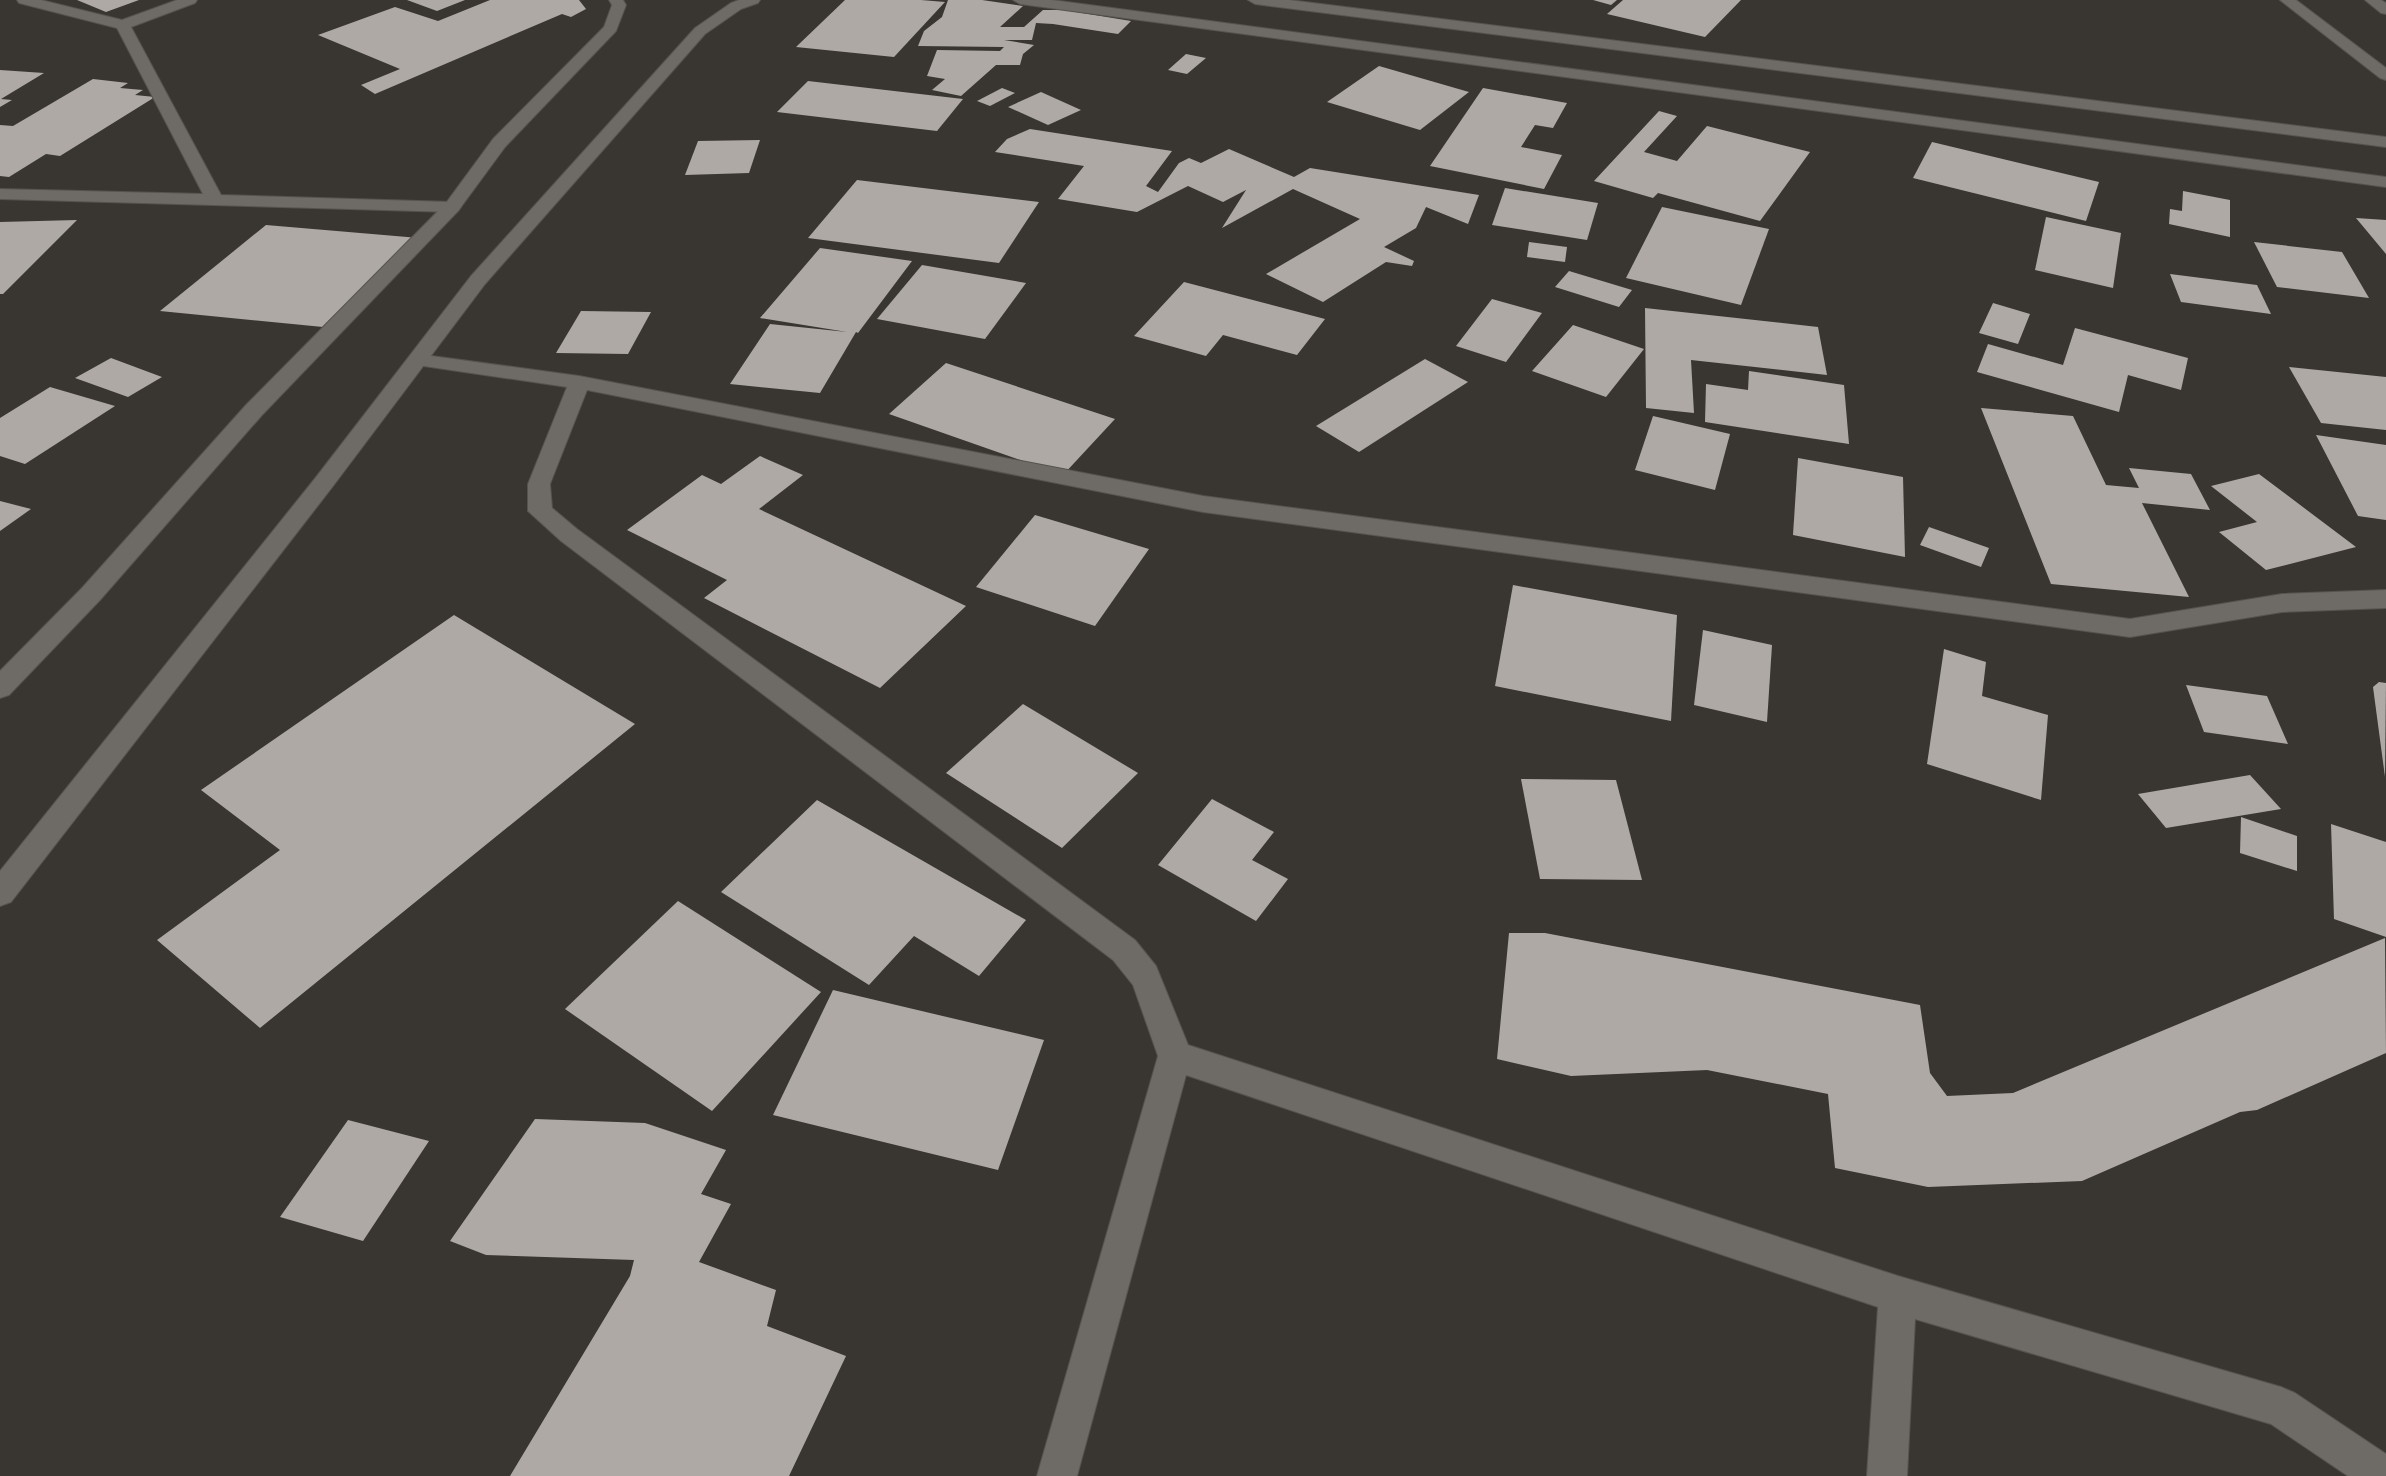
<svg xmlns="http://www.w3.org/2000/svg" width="2386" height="1476" viewBox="0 0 2386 1476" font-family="'Sofia Sans Condensed',sans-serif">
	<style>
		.building { fill: #afa9a6 }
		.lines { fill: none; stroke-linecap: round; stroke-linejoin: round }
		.minor-casing { stroke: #55534f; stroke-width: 2 }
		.tertiary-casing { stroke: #55534f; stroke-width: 2 }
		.minor { fill: #6e6a65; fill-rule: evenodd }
		.tertiary { fill: #6e6a65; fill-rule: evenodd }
	</style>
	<rect width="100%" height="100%" fill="#393632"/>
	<!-- building -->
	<g class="building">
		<path d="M77,0H139L106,12Z"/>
		<path d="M407,0H465L437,11Z"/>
		<path d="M490,0H579L586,9L571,17L562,14L375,94L361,85L400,69L318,35L395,7L438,21Z"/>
		<path d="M845,0H921L945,2L894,57L796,47Z"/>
		<path d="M948,0H982L1023,6L1000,27H1024L1043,10H1064L1131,21L1118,34L1053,24L1036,23L1032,40H1004L1034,45L1023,54L1020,65H996L961,96L932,90L945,79L927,76L937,50L1000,51L1004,47L918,46L924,31L942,17Z"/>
		<path d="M1593,0H1617L1611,5Z"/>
		<path d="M1623,0H1741L1705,37L1607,14Z"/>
		<path d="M1186,54L1206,58L1187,74L1168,70Z"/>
		<path d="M1379,66L1469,92L1420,130L1327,102Z"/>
		<path d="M0,70L44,73L1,99L12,100L0,107Z"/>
		<path d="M93,79L128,83L120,88L143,90L135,95L155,97L60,156L46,154L9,177L0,176V125L13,126Z"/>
		<path d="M808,81L963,99L937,131L777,112Z"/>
		<path d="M1002,88L1015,93L990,106L977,101Z"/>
		<path d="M1483,88L1567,103L1553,128L1535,125L1521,147L1562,155L1544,189L1430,166Z"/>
		<path d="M1041,92L1081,110L1048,125L1008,107Z"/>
		<path d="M1659,111L1677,116L1644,152L1677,161L1707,126L1810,152L1760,221L1658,193L1653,198L1594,181Z"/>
		<path d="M1030,129L1172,151L1146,186L1158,192L1179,163L1189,158L1201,163L1229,149L1294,177L1310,168L1479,195L1468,224L1426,207L1416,228L1384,247L1414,261L1412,266L1386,262L1323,302L1266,274L1360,219L1293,189L1222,228L1246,190L1223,202L1188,186L1137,212L1058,199L1084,166L995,152L1007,139Z"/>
		<path d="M760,140L749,173L685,175L698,141Z"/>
		<path d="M1932,142L2099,182L2086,221L1913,178Z"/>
		<path d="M857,180L1039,202L999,263L808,238Z"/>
		<path d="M1505,188L1598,203L1587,240L1492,225Z"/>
		<path d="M2183,191L2230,200V237L2169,224L2170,209L2182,211Z"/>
		<path d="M1662,207L1769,229L1741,305L1626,278Z"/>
		<path d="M2046,217L2121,233L2113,288L2035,270Z"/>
		<path d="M2356,218L2386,220V254Z"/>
		<path d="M77,220L3,294H0V222Z"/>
		<path d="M266,225L419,238L323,327L160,311Z"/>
		<path d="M1529,242L1567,247L1565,262L1527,257Z"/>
		<path d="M2254,242L2342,252L2369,298L2277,287Z"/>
		<path d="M820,248L912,261L858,333L856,332L820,393L730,384L770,324L847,332L760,318Z"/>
		<path d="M922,265L1026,283L985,339L877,319Z"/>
		<path d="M1569,271L1632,290L1619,307L1555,287Z"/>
		<path d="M2170,274L2257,285L2271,314L2181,302Z"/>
		<path d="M1184,282L1325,319L1297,355L1223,335L1206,356L1134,336Z"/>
		<path d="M1492,299L1542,313L1506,362L1456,346Z"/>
		<path d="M1993,303L2030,314L2018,344L1979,333Z"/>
		<path d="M1645,308L1818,327L1827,375L1691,360L1694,413L1646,408Z"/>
		<path d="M581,311L651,312L628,354L556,353Z"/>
		<path d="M1573,325L1644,349L1606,397L1532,371Z"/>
		<path d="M2075,328L2188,358L2181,390L2128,375L2119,412L1977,372L1988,344L2063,365Z"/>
		<path d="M111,358L162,377L128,397L75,378Z"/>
		<path d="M1425,359L1468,382L1359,452L1316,426Z"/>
		<path d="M946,363L1115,419L1063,475L889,414Z"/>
		<path d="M2289,367L2386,377V430L2321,423Z"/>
		<path d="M1749,371L1844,385L1849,444L1705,422L1706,384L1748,390Z"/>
		<path d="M50,387L115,406L25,464L0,456V418Z"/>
		<path d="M1981,408L2073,416L2106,485L2139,488L2129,468L2191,474L2210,510L2142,503L2189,597L2051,584Z"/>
		<path d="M1653,416L1730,434L1715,490L1635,470Z"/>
		<path d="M2316,435L2386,445V520L2358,516Z"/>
		<path d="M760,456L803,475L759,509L966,606L880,688L704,598L727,580L627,530L702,475L721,484Z"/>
		<path d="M1798,458L1903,477L1905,557L1793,535Z"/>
		<path d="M2259,474L2356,547L2266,570L2219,532L2257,522L2211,486Z"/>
		<path d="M0,501L31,509L0,531Z"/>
		<path d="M1035,515L1149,549L1095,626L976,587Z"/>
		<path d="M1929,527L1989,548L1981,567L1920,545Z"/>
		<path d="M1513,585L1677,615L1671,721L1495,686Z"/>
		<path d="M454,615L635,724L260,1028L157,940L280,850L201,790Z"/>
		<path d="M1703,630L1772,645L1767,722L1694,705Z"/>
		<path d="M1944,649L1986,662L1982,696L2048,715L2041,800L1927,764Z"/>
		<path d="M2379,682L2386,683L2385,777L2373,687Z"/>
		<path d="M2186,685L2267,696L2288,744L2204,732Z"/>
		<path d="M1023,704L1138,773L1062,848L946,773Z"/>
		<path d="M2250,775L2281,809L2166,828L2138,794Z"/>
		<path d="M1521,779L1616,780L1642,880L1540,879Z"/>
		<path d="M1212,799L1274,832L1252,860L1288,879L1256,921L1158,865Z"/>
		<path d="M817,800L1026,920L979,976L914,936L869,985L721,892Z"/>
		<path d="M2241,817L2297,836V871L2240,853Z"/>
		<path d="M2331,824L2386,842V937L2334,919Z"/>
		<path d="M678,901L821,992L712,1111L565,1009Z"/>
		<path d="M1509,933H1545L1920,1005L1930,1073L1947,1096L2013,1093L2385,938L2386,1053L2257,1110L2240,1112L2082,1181L1928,1187L1835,1168L1828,1094L1707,1070L1571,1076L1497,1059Z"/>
		<path d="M833,990L1044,1040L998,1170L773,1115Z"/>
		<path d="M535,1119L645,1123L726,1150L701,1194L731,1204L699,1262L776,1290L767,1326L846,1356L789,1476H510L630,1276L634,1260L486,1255L450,1241Z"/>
		<path d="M348,1120L429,1141L363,1241L280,1217Z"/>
	</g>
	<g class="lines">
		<defs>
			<g id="minor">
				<path d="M17,0H41L122,20L177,0H197L195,3L131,27L221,195L452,202L458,203L461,207L458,211L452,212L0,199V189L203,194L117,28L19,3Z"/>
				<path d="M417,354L579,376L1203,496L2130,619L2282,594L2386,590V608L2282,612L2130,637L1203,512L587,390L550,484L552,508L577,529L1135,940L1156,966L1188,1045L1898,1276L2281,1387L2295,1393L2386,1454V1476H2348L2271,1424L1915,1319L1907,1476H1867L1878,1307L1186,1075L1077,1476H1037L1158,1056L1133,985L1113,960L561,541L528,511V484L567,387L410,364L407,360L410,356Z"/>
			</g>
			<g id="tertiary">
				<path d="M609,0H623L626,5L616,31L505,147L458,211L262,415L100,600L9,695L0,698V671L82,588L246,405L446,203L493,139L604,27L612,5Z"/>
				<path d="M739,0H760L758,3L741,9L705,34L485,284L333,486L11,902L0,906V871L317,476L471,276L695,28L731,3Z"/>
				<path d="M1013,0H1052L2386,177V187L1020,4Z"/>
				<path d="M1248,0H1289L2386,137V147L1255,4Z"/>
				<path d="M2280,0H2296L2386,68V80L2380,78Z"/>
				<path d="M2365,0H2381L2386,3V14L2381,13Z"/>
			</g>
		</defs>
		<!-- minor casing -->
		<use href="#minor" class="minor-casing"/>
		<!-- tertiary casing -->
		<use href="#tertiary" class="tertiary-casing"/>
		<!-- minor -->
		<use href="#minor" class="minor"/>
		<!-- tertiary -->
		<use href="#tertiary" class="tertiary"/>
	</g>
</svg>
